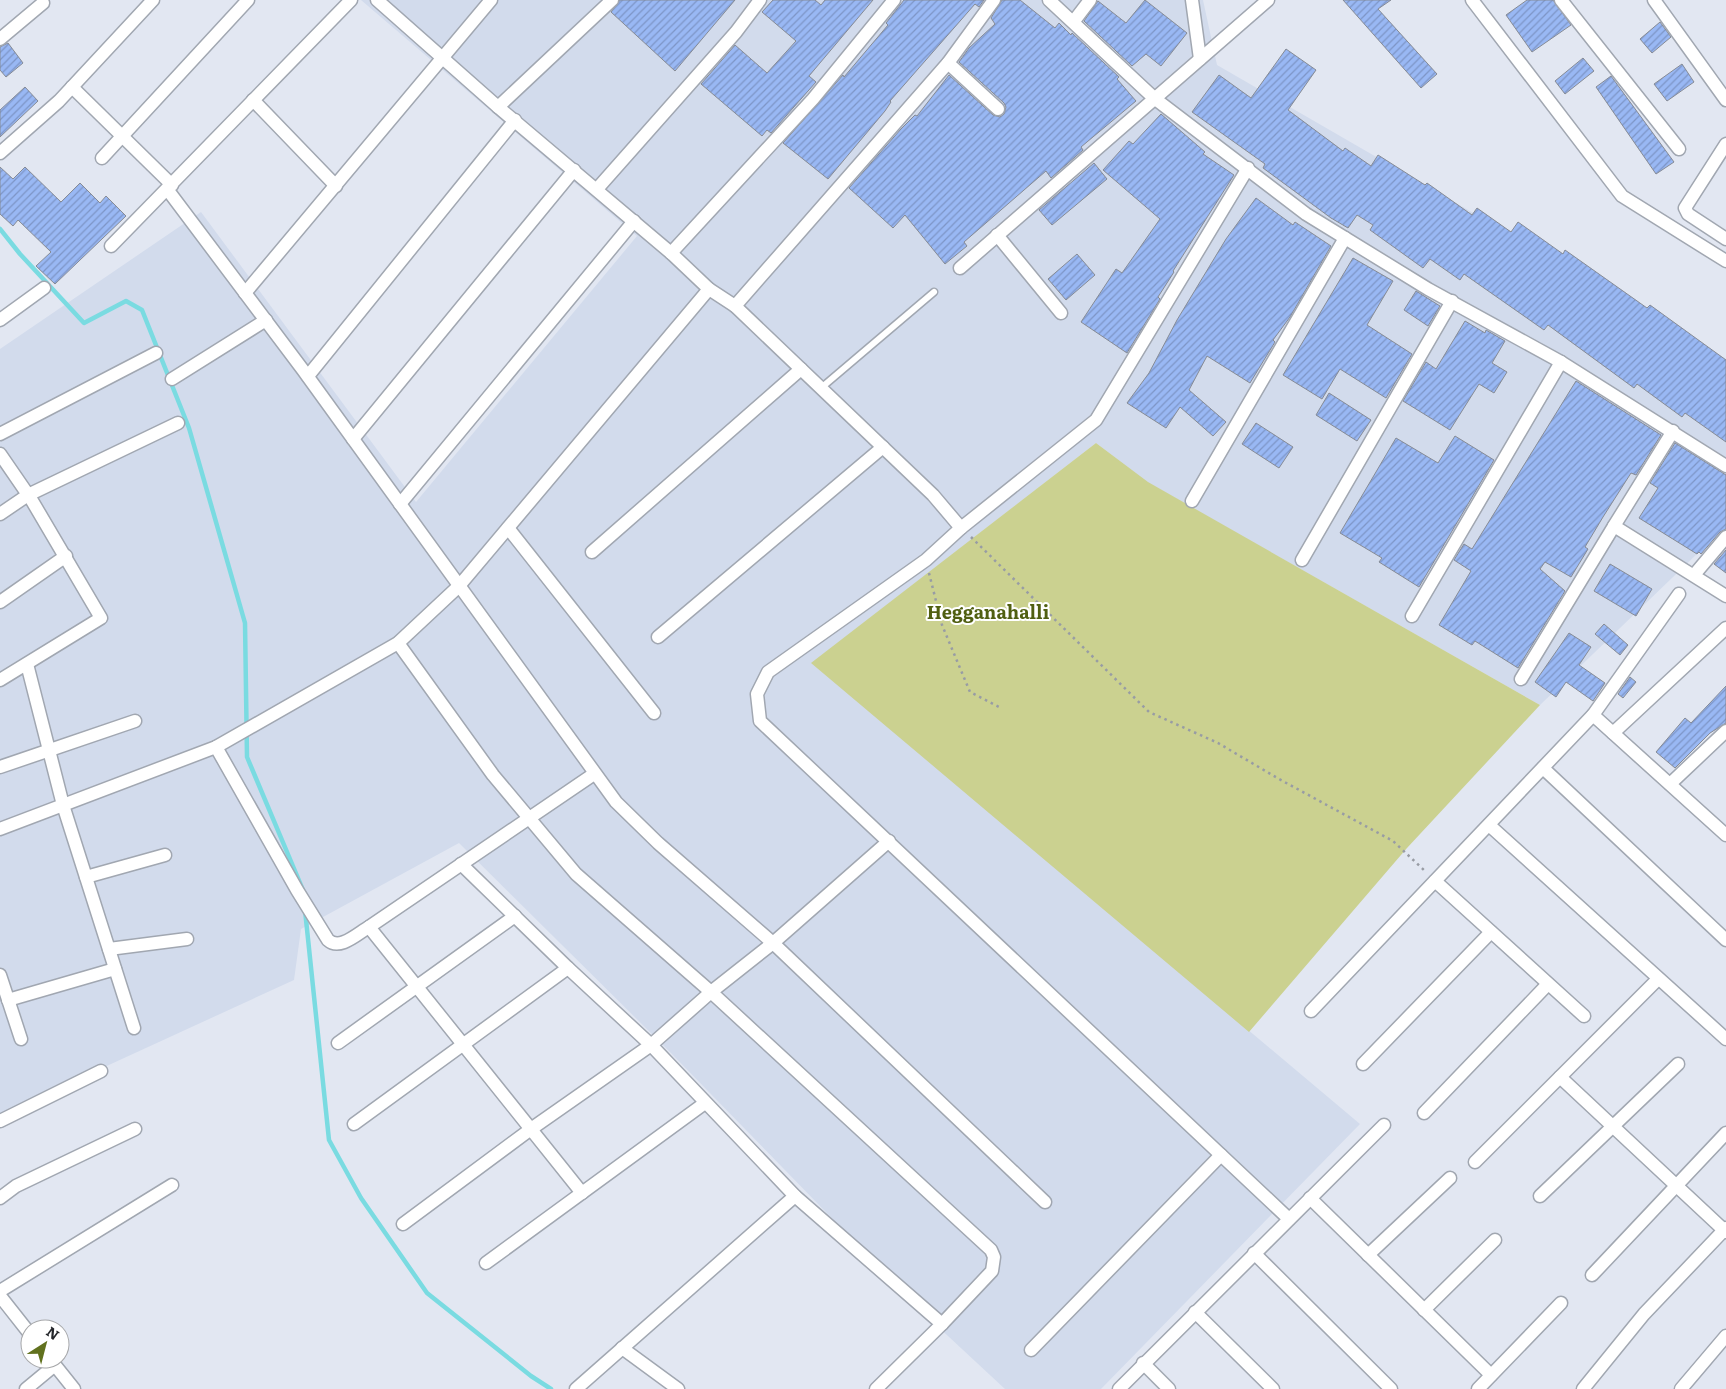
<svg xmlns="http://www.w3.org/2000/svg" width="1726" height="1389" viewBox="0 0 1726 1389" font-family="Literata,serif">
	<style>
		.built { fill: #d2dbec }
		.green { fill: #cbd190 }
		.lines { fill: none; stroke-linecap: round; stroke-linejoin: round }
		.stream { stroke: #7adbe1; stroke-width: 4.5 }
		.building { fill: url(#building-hatch); stroke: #868b95 }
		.service-casing { stroke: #a1a7b1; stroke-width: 9 }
		.minor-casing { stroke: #a1a7b1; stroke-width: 15 }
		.path { stroke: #989ca4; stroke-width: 2.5; stroke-dasharray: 2.5 4; stroke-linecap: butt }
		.service { stroke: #fff; stroke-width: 6 }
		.minor { stroke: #fff; stroke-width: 12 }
		.labels { text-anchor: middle; stroke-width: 4; stroke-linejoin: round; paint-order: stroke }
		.quarter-label { font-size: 18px; font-weight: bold; fill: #505f11; stroke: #fff }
	</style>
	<defs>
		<pattern id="building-hatch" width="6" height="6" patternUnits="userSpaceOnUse" patternTransform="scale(1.25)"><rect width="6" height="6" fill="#99b8f4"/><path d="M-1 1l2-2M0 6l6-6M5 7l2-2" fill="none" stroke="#7d95c6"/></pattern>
	</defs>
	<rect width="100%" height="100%" fill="#e2e7f2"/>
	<!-- built -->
	<path class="built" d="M361,0H1203L1217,65L1726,359V526L1540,705L1147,482L1096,443L812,663L1360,1124L1101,1389H1005L934,1323L666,1048L459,843L301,929L294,980L0,1115V349L201,212L416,502L637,236Z"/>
	<!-- green -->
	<path class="green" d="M1096,443L1148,482L1540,705L1407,848L1249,1032L811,663Z"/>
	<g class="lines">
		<!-- stream -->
		<g class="stream">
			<path d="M0,229L20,254L84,323L126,301L142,310L189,428L245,623L247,757L303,890"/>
			<path d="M305,910L329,1140L361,1198L427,1293L531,1376L551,1389"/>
		</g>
	</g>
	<!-- building -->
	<g class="building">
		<path d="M620,0H735L675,71L611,12Z"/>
		<path d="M773,0H815L821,5L825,0H873L809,76L816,82L771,133L767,130L762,136L701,84L735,45L767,73L796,41L762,12Z"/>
		<path d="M904,0H984L979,7L975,4L890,101L891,102L885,111L828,179L783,143L843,75L844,77L888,25L886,23Z"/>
		<path d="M1002,0H1020L1055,28L1059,23L1071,35L1072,33L1119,77L1117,79L1136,101L1081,147L1083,150L1051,178L1046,171L964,242L967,246L945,264L905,215L893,228L849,188L901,129L915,115L917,116L949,75L993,115L1000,117L1004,114L1006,107L1004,103L959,62L969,48L995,24L991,18Z"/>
		<path d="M1145,0L1187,33L1161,66L1146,54L1132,66L1084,21L1098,1L1126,23Z"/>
		<path d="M1343,0H1391L1378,9L1437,74L1421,88Z"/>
		<path d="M1527,0H1553L1571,25L1532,52L1506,15Z"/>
		<path d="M1660,22L1671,37L1652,53L1640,39Z"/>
		<path d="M8,43L23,63L6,77L0,70V47Z"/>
		<path d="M1286,49L1316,70L1288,110L1343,151L1345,148L1371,166L1378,155L1425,185L1427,183L1472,215L1477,208L1511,232L1518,222L1563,254L1565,250L1647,308L1650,305L1726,360V442L1685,413L1682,417L1637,384L1634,388L1548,325L1544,330L1464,274L1460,280L1430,259L1423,268L1370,230L1373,225L1357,215L1348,228L1331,218L1263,168L1265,164L1192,112L1219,75L1251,98Z"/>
		<path d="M1583,58L1594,71L1565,94L1555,81Z"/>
		<path d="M1682,64L1694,82L1667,101L1654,84Z"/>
		<path d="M1611,76L1674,162L1656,174L1596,87Z"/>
		<path d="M25,87L38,101L0,137V110Z"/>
		<path d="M1161,114L1205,152L1203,154L1234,175L1173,271L1174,272L1158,297L1160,299L1127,353L1081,322L1116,269L1122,273L1160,219L1103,170L1129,141L1133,144Z"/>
		<path d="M1094,163L1107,179L1052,225L1039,210Z"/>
		<path d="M0,167L13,179L25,167L61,202L80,183L100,203L106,196L126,216L55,284L36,266L51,252L18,220L13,226L0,214Z"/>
		<path d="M1256,198L1293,225L1295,222L1331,246L1290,317L1273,340L1275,342L1250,383L1207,356L1189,390L1226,422L1213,436L1180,407L1166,428L1127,403L1149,373L1177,320L1226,239Z"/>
		<path d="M1077,254L1095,275L1066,300L1048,279Z"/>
		<path d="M1353,258L1393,281L1367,325L1412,354L1386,398L1340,369L1322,399L1283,375Z"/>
		<path d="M1416,291L1440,306L1428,326L1404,310Z"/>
		<path d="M1465,321L1485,333L1486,330L1505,341L1492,363L1507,372L1494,393L1479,384L1450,430L1403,401L1426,362L1436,369Z"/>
		<path d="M1576,381L1661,435L1636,475L1631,473L1603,517L1585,547L1588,549L1571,577L1545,562L1540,569L1565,591L1518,668L1475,641L1472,645L1439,625L1471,571L1454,560L1464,544L1472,549Z"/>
		<path d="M1329,393L1371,420L1357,441L1316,415Z"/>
		<path d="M1256,423L1293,447L1279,468L1242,444Z"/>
		<path d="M1455,436L1494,460L1419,587L1379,562L1382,558L1340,533L1396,438L1438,463Z"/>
		<path d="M1675,443L1726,475V529L1720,532L1701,554L1699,552L1697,554L1639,518L1658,488L1650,483Z"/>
		<path d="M1726,550V573L1714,564Z"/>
		<path d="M1610,564L1652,589L1636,616L1594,591Z"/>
		<path d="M1604,624L1628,645L1620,655L1595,634Z"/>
		<path d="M1569,633L1591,647L1579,665L1605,683L1593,701L1566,682L1556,697L1535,682Z"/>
		<path d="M1630,677L1636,682L1623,698L1618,694Z"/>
		<path d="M1726,686V723L1710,733L1675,768L1656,752L1685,718L1691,723Z"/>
	</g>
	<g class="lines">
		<defs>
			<path id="service" d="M821,388L934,292"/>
			<g id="minor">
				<path d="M377,0L498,107L671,253L709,289L735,306L933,495L961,528L926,560L768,672L757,694L760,721L1289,1219"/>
				<path d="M1049,0L1154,98L1306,214L1428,289L1561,362L1726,466"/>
				<path d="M1192,0L1200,59"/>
				<path d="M1472,0L1622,196L1726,261"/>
				<path d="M1561,0L1679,149"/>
				<path d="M1654,0L1726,100"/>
				<path d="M1074,21L1090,0"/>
				<path d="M0,39L43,3"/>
				<path d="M948,63L998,109"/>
				<path d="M72,87L172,185"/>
				<path d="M253,100L336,186"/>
				<path d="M498,107L612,0"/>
				<path d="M1726,144L1685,208L1688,214L1726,239"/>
				<path d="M0,153L59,101L153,0"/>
				<path d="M102,158L248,0"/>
				<path d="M167,189L303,370L616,802L658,843L773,943L1045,1202"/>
				<path d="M597,189L736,32L760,0"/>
				<path d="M997,235L1061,313"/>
				<path d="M111,246L351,0"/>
				<path d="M671,253L813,99L894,0"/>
				<path d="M960,268L1268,0"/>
				<path d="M245,293L491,0"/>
				<path d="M735,306L948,63L994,0"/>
				<path d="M0,320L44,288"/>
				<path d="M308,376L515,120"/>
				<path d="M172,379L266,320"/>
				<path d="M0,434L156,353"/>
				<path d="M353,439L574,170"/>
				<path d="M0,454L31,499L101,618L0,680"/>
				<path d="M1192,501L1345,238"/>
				<path d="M400,504L634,221"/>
				<path d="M0,514L28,495L178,423"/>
				<path d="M1614,526L1673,431"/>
				<path d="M508,528L654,713"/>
				<path d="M961,528L1096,420L1248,168"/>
				<path d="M592,552L801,369"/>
				<path d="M1302,560L1452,301"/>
				<path d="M1694,575L1726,537"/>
				<path d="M0,602L66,556"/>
				<path d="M1412,616L1561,362"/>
				<path d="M658,637L883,447"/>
				<path d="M398,643L493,775L576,874L711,992L991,1250L994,1257L992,1271L942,1324"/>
				<path d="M27,664L63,805L134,1028"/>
				<path d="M1521,679L1614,526L1726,596"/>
				<path d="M1593,715L1726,835"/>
				<path d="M1613,733L1726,628"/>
				<path d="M216,747L297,890L328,940C340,951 358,933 369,927L594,774"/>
				<path d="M0,767L135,721"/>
				<path d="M1543,768L1726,940"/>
				<path d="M1670,784L1726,731"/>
				<path d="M1489,825L1726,1039"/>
				<path d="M0,829L216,747L398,643L459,586L709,289"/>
				<path d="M461,864L568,968L651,1045L795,1196L942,1324L876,1389"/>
				<path d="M86,877L165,855"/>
				<path d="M1435,881L1584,1016"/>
				<path d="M369,927L582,1193"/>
				<path d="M109,949L187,939"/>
				<path d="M0,975L21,1039"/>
				<path d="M8,1000L115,969"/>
				<path d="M1311,1011L1593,715L1679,594"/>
				<path d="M338,1043L515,916"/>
				<path d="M1363,1064L1491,932"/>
				<path d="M1560,1077L1726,1232"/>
				<path d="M1424,1113L1548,984"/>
				<path d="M0,1121L101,1071"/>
				<path d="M354,1124L568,968"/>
				<path d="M1475,1162L1658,979"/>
				<path d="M1540,1196L1678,1064"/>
				<path d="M0,1198L16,1186L135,1129"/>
				<path d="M1310,1198L1491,1375"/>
				<path d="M403,1224L531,1129L651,1045L711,992L773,943L889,841"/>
				<path d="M1254,1253L1391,1389"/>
				<path d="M1368,1255L1450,1178"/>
				<path d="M486,1263L705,1103"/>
				<path d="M1592,1275L1726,1133"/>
				<path d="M0,1291L172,1185"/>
				<path d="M0,1296L30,1334"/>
				<path d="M1424,1310L1495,1240"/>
				<path d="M1195,1312L1273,1389"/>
				<path d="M622,1348L678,1389"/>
				<path d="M1031,1350L1221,1155"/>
				<path d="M50,1359L74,1389"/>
				<path d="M1143,1363L1169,1389"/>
				<path d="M26,1389L55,1365"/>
				<path d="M576,1389L795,1196"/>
				<path d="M1119,1389L1384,1125"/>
				<path d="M1478,1389L1561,1303"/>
				<path d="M1583,1389L1644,1314L1726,1228"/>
				<path d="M1681,1389L1726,1336"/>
			</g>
		</defs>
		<!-- service casing -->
		<use href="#service" class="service-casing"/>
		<!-- minor casing -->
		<use href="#minor" class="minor-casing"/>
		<!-- path -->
		<g class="path">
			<path d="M971,537L1149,712L1218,743L1279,779L1393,841L1425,871"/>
			<path d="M929,573L942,625L970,692L1001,708"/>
		</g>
		<!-- service -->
		<use href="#service" class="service"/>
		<!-- minor -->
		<use href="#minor" class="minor"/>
	</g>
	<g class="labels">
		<!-- quarter labels -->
		<g class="quarter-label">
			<text x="988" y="619">Hegganahalli</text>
		</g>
	</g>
	<!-- north arrow -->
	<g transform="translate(45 1344) rotate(36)"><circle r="24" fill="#ffffff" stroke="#a7a8aa"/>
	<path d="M0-4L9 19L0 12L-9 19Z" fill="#61711e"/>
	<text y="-8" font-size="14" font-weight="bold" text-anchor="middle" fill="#24262a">N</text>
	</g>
</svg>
